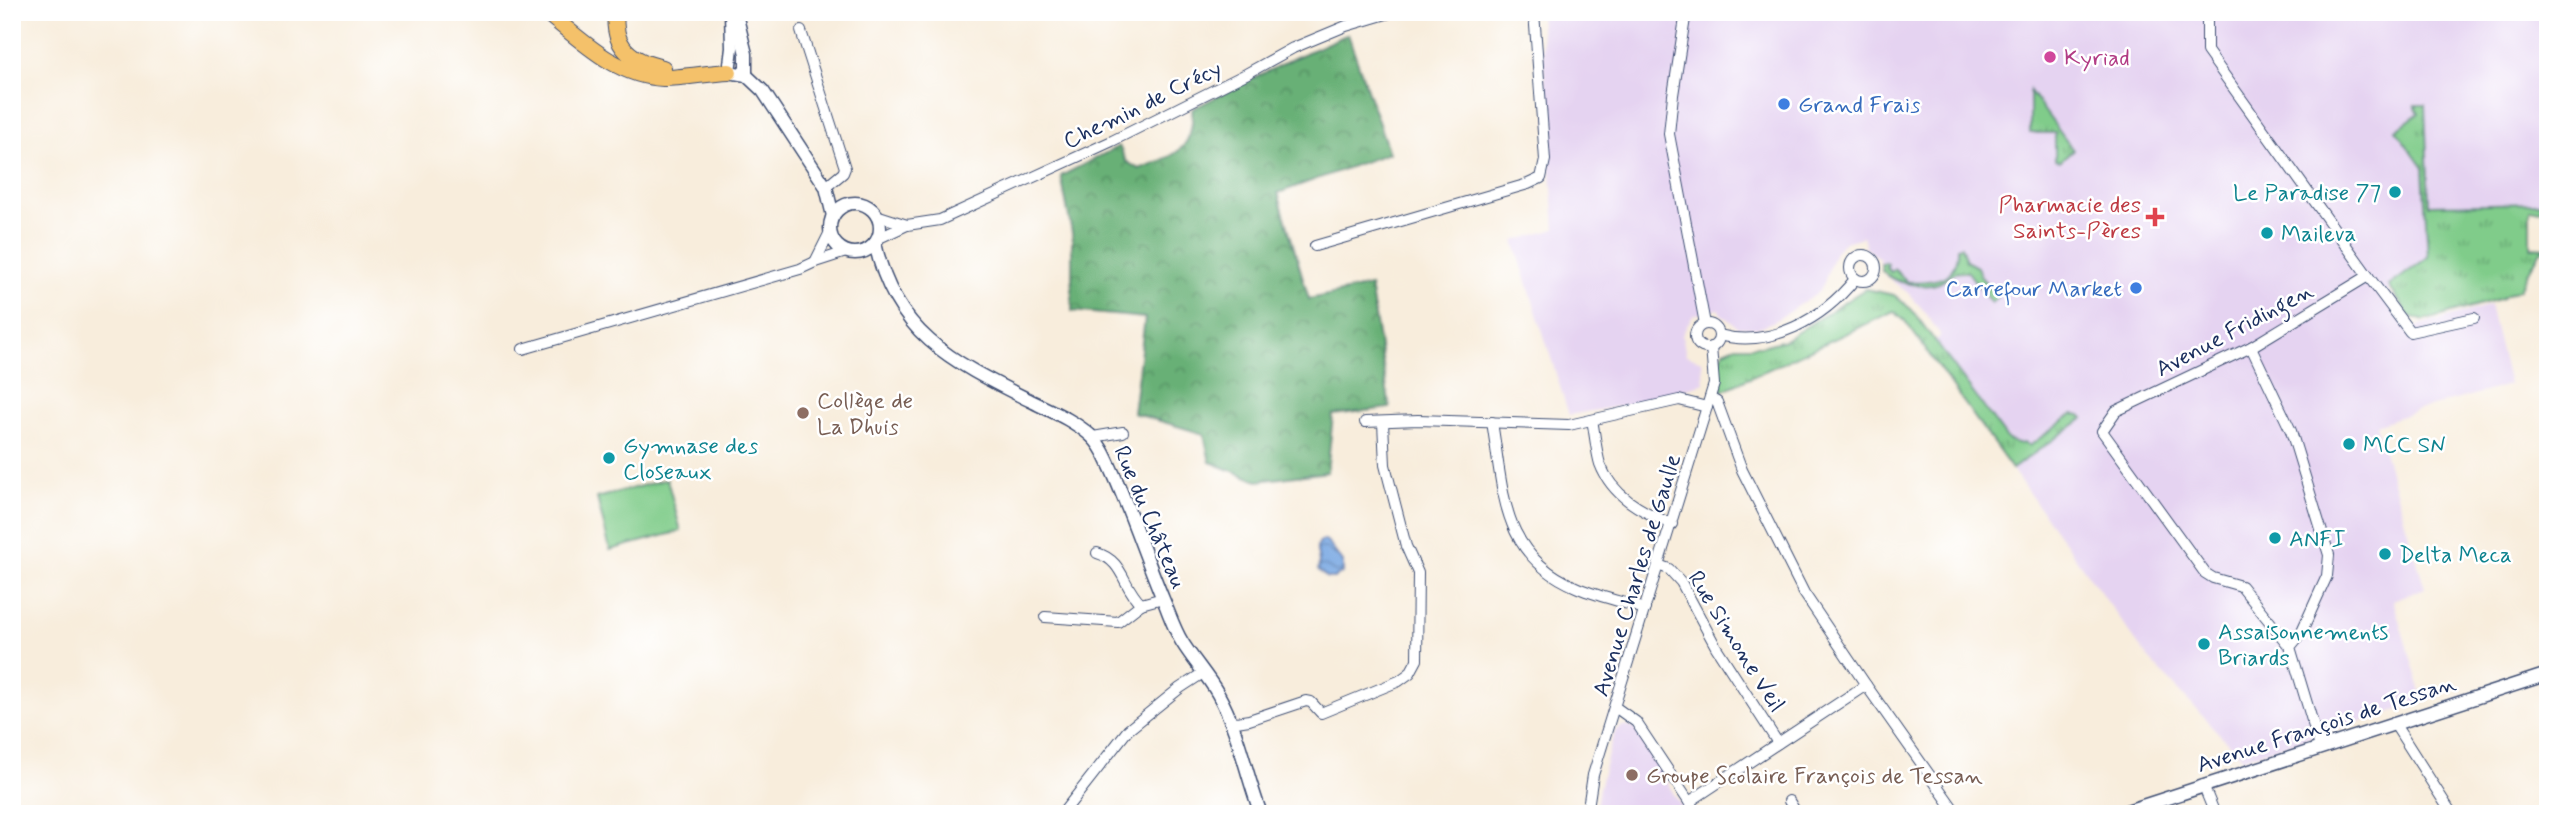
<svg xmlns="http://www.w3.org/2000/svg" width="2560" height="826" viewBox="0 0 2560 826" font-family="Mynerve,sans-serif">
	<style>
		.built { fill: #e5d3f1 }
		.grass { fill: url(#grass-tufts); stroke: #4e7e74; stroke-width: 2 }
		.forest { fill: url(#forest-crowns); stroke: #42706a; stroke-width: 2 }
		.pitch { fill: #80cc8a; stroke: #4e7e74; stroke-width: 2 }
		.water { fill: url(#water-waves); stroke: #4a6ba0; stroke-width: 2 }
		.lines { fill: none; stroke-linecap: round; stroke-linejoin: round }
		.minor-casing { stroke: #3c4c71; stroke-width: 12 }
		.tertiary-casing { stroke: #3c4c71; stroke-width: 15 }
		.trunk-casing { stroke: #3c4c71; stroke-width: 18 }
		.minor { stroke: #fff; stroke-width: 10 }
		.tertiary { stroke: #fff; stroke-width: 12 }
		.trunk { stroke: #f4c16a; stroke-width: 16 }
		.hotel-dot { fill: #d1479c; stroke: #fff; stroke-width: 2.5 }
		.shop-dot { fill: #3f7fe0; stroke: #fff; stroke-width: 2.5 }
		.culture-dot { fill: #0f9aa8; stroke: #fff; stroke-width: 2.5 }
		.health-dot { fill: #e0444e; stroke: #fff; stroke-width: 2.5 }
		.education-dot { fill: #8d6e63; stroke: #fff; stroke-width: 2.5 }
		.labels { text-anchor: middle; stroke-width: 5; stroke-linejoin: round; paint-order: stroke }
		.hotel-label { font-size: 23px; fill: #b23c85; stroke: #fff; text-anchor: start }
		.street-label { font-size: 23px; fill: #1b2f5e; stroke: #fff }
		.shop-label { font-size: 23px; fill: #366cbe; stroke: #fff; text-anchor: start }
		.culture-label { font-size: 23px; fill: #0d838f; stroke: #fff; text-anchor: start }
		.health-label { font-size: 23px; fill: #be3a42; stroke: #fff; text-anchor: end }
		.education-label { font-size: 23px; fill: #785e54; stroke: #fff; text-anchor: start }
	</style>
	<defs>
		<pattern id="grass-tufts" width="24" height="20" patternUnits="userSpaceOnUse" patternTransform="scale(1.75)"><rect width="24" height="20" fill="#80cc8a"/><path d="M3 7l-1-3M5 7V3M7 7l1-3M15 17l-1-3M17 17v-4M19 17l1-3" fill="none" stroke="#68a674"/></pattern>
		<pattern id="forest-crowns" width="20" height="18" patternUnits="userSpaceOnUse" patternTransform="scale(1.75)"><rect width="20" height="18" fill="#68b076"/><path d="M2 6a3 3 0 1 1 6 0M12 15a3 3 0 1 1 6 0" fill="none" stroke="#559064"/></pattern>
		<pattern id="water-waves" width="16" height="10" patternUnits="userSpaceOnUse" patternTransform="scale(1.75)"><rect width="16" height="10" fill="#78a7e2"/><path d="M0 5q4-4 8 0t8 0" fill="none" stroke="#6288ba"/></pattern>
	</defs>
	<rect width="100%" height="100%" fill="#fff"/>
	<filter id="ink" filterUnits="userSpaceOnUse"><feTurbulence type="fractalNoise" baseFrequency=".0143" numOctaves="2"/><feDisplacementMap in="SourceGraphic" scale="14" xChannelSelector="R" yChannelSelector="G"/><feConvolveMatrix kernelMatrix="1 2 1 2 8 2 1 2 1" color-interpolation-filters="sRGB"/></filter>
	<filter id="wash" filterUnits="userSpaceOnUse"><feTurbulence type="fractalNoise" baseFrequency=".00686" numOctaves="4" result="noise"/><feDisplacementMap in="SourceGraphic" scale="28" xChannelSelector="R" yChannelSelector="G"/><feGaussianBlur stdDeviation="1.57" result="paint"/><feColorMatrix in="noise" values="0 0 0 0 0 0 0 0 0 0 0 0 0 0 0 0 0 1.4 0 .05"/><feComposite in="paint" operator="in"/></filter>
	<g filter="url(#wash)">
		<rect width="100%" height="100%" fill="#f8eddc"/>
		<!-- built -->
		<g class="built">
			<path d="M1540,12H2548V208L2429,210L2430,259L2388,290L2413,328L2490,305L2509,385L2422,409L2376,425L2425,588L2393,600L2424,702L2242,758L2148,658L1925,349L1941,336L1925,312L1907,292L1885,276L1881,270L1879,258L1866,248L1863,237L1845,242L1835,251L1824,283L1817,293L1775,321L1757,328L1738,327L1720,313L1719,309L1693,315L1682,335L1686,355L1702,361L1704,383L1643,402L1569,415L1514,241L1555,229Z"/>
			<path d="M1623,726L1634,728L1686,814H1595L1599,788L1611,743L1616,730Z"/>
		</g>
		<!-- grass -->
		<g class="grass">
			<path d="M2030,91L2073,150L2061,161L2055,160V133H2030Z"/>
			<path d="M2415,105H2425L2429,205L2548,203V209L2530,210V247L2548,248L2540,252L2519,289L2502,298L2424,321L2409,316L2389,286L2428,257L2423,168L2396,130L2419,113Z"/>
			<path d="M1961,246L1966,261L1977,267L1981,277L1998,297L1991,303L1968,272C1947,271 1954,277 1939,283C1924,289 1892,283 1882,271L1881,264L1885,262L1888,264L1886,267L1891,272L1894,269L1908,282C1935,281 1958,282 1957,247Z"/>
			<path d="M1865,289L1894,295L1912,310L2008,440L2017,444L2026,443L2029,446L2073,414L2081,415L2084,418L2012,469L1905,321L1894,311L1722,391L1719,362L1724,351L1736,346H1762L1785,340Z"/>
		</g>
		<!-- forest -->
		<path class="forest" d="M1348,34L1389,153L1278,193L1309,299L1370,286L1390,408L1333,415L1327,472L1258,481L1210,462L1204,434L1133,413L1145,318L1072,311V233L1061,176L1119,146L1126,161L1139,169C1173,156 1195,151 1192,109L1294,58Z"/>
		<!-- pitch -->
		<path class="pitch" d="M667,479L681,531L610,550L597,498Z"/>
		<!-- water -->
		<path class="water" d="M1324,540C1332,545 1336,555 1343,562V572L1335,578H1327L1318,570C1322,558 1313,553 1319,542Z"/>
	</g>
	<g filter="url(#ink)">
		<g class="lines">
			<defs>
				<g id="minor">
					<path d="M1686,12L1673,95L1669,134L1705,324"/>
					<path d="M2207,12V51L2368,276L2251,347L2116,411L2102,431L2205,573L2213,578L2241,586L2290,647"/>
					<path d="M801,31L845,168L843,173L826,187"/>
					<path d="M876,215L907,225L940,220L1112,141L1246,74L1293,48L1346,26L1393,12"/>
					<path d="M877,239L907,225"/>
					<path d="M1315,246L1528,184L1541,178L1545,160L1534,12"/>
					<circle cx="1863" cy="268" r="13"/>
					<path d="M815,262L830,232"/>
					<path d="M2368,276L2410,332L2474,318"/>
					<circle cx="1707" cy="336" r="12"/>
					<path d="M1719,335C1770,349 1823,319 1855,279"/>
					<path d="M2251,347L2291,431L2329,555L2327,576L2300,635L2290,647L2320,747"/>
					<path d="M523,349L800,269L815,262L846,252"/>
					<path d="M1710,398L1717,402L1742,470L1804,593L1866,685L1957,814"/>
					<path d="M1592,420C1595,434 1596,451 1600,464C1612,496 1642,512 1672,524"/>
					<path d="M1365,422L1418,420L1569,425L1679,400L1707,407"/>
					<path d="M1492,422C1504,494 1501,556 1578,588C1600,597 1623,602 1645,609"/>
					<path d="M1093,437L1123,432"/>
					<path d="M1097,553C1124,561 1122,586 1141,604L1163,598"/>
					<path d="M1658,565L1669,569L1681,582L1716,647L1778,743"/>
					<path d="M1045,617L1118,622L1141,604"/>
					<path d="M1615,707L1636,722L1697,814"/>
					<path d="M1230,723L1249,720L1306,701L1311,702L1321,713L1399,681L1410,673L1417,660L1418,573L1406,546L1385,465L1383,422"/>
					<path d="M2394,723L2452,814"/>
					<path d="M2203,785L2215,814"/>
					<path d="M1789,801L1797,814"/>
					<path d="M1689,802L1866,685"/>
					<path d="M1062,814L1128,730L1180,688L1203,673"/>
					<path d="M1587,814L1593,775L1714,384L1711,347"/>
				</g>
				<g id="tertiary">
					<path d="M731,12L732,48L729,72L746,75L763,91L826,187L833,216"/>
					<path d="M736,14L746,54V75"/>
					<circle cx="855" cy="228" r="25"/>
					<path d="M875,243C895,335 953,362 1031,401C1051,411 1073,420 1090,435C1102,445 1108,462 1114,475C1132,516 1146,558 1163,599C1169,613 1174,629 1182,642C1193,660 1208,676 1218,694C1239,731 1246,775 1261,814"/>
					<path d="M2118,814L2548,674"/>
				</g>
				<g id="trunk">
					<path d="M546,12C581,40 616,76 663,78C682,78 709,73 729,72"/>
					<path d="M616,12C612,47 631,61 663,68"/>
				</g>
			</defs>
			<!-- minor casing -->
			<use href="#minor" class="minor-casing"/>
			<!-- tertiary casing -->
			<use href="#tertiary" class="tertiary-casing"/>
			<!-- trunk casing -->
			<use href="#trunk" class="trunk-casing"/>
			<!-- minor -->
			<use href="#minor" class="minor"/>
			<!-- tertiary -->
			<use href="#tertiary" class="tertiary"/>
			<!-- trunk -->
			<use href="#trunk" class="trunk"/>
		</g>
	</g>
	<!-- markers -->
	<circle class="hotel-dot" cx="2050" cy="57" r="7"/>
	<g class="shop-dot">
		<circle cx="1784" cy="104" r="7"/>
		<circle cx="2136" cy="288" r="7"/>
	</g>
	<g class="culture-dot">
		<circle cx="2395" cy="192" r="7"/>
		<circle cx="2267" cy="233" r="7"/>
		<circle cx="2349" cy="444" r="7"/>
		<circle cx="609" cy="458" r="7"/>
		<circle cx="2275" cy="538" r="7"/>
		<circle cx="2385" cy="554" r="7"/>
		<circle cx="2204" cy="644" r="7"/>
	</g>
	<path class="health-dot" d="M2151.5 206.5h7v7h7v7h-7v7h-7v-7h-7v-7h7z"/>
	<g class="education-dot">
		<circle cx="803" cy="413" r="7"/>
		<circle cx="1632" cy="775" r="7"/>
	</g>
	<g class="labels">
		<!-- hotel labels -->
		<g class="hotel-label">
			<text x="2064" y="65">Kyriad</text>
		</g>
		<!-- street labels -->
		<g class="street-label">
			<text transform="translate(1142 104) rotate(-26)" y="8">Chemin de Crécy</text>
			<text transform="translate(2234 329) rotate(-28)" y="8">Avenue Fridingen</text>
			<text transform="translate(1151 517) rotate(67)" y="8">Rue du Château</text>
			<text transform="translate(1636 575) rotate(-73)" y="8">Avenue Charles de Gaulle</text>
			<text transform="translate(1737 641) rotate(58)" y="8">Rue Simone Veil</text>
			<text transform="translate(2326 723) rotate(-18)" y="8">Avenue François de Tessan</text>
		</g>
		<!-- shop labels -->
		<g class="shop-label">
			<text x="1798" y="112">Grand Frais</text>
			<text x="2122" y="296" text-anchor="end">Carrefour Market</text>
		</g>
		<!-- culture labels -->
		<g class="culture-label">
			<text x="2381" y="200" text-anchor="end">Le Paradise 77</text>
			<text x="2281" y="241">Maileva</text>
			<text x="2363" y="452">MCC SN</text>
			<text x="623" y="453">Gymnase des<tspan x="623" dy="26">Closeaux</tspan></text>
			<text x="2289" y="546">ANFI</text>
			<text x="2399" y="562">Delta Meca</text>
			<text x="2218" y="639">Assaisonnements<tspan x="2218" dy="26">Briards</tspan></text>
		</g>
		<!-- health labels -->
		<g class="health-label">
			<text x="2141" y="212">Pharmacie des<tspan x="2141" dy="26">Saints-Pères</tspan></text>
		</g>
		<!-- education labels -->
		<g class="education-label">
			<text x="817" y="408">Collège de<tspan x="817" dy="26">La Dhuis</tspan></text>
			<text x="1646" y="783">Groupe Scolaire François de Tessan</text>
		</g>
	</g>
	<!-- margin -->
	<rect width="2560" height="826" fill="none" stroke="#fff" stroke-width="42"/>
</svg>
